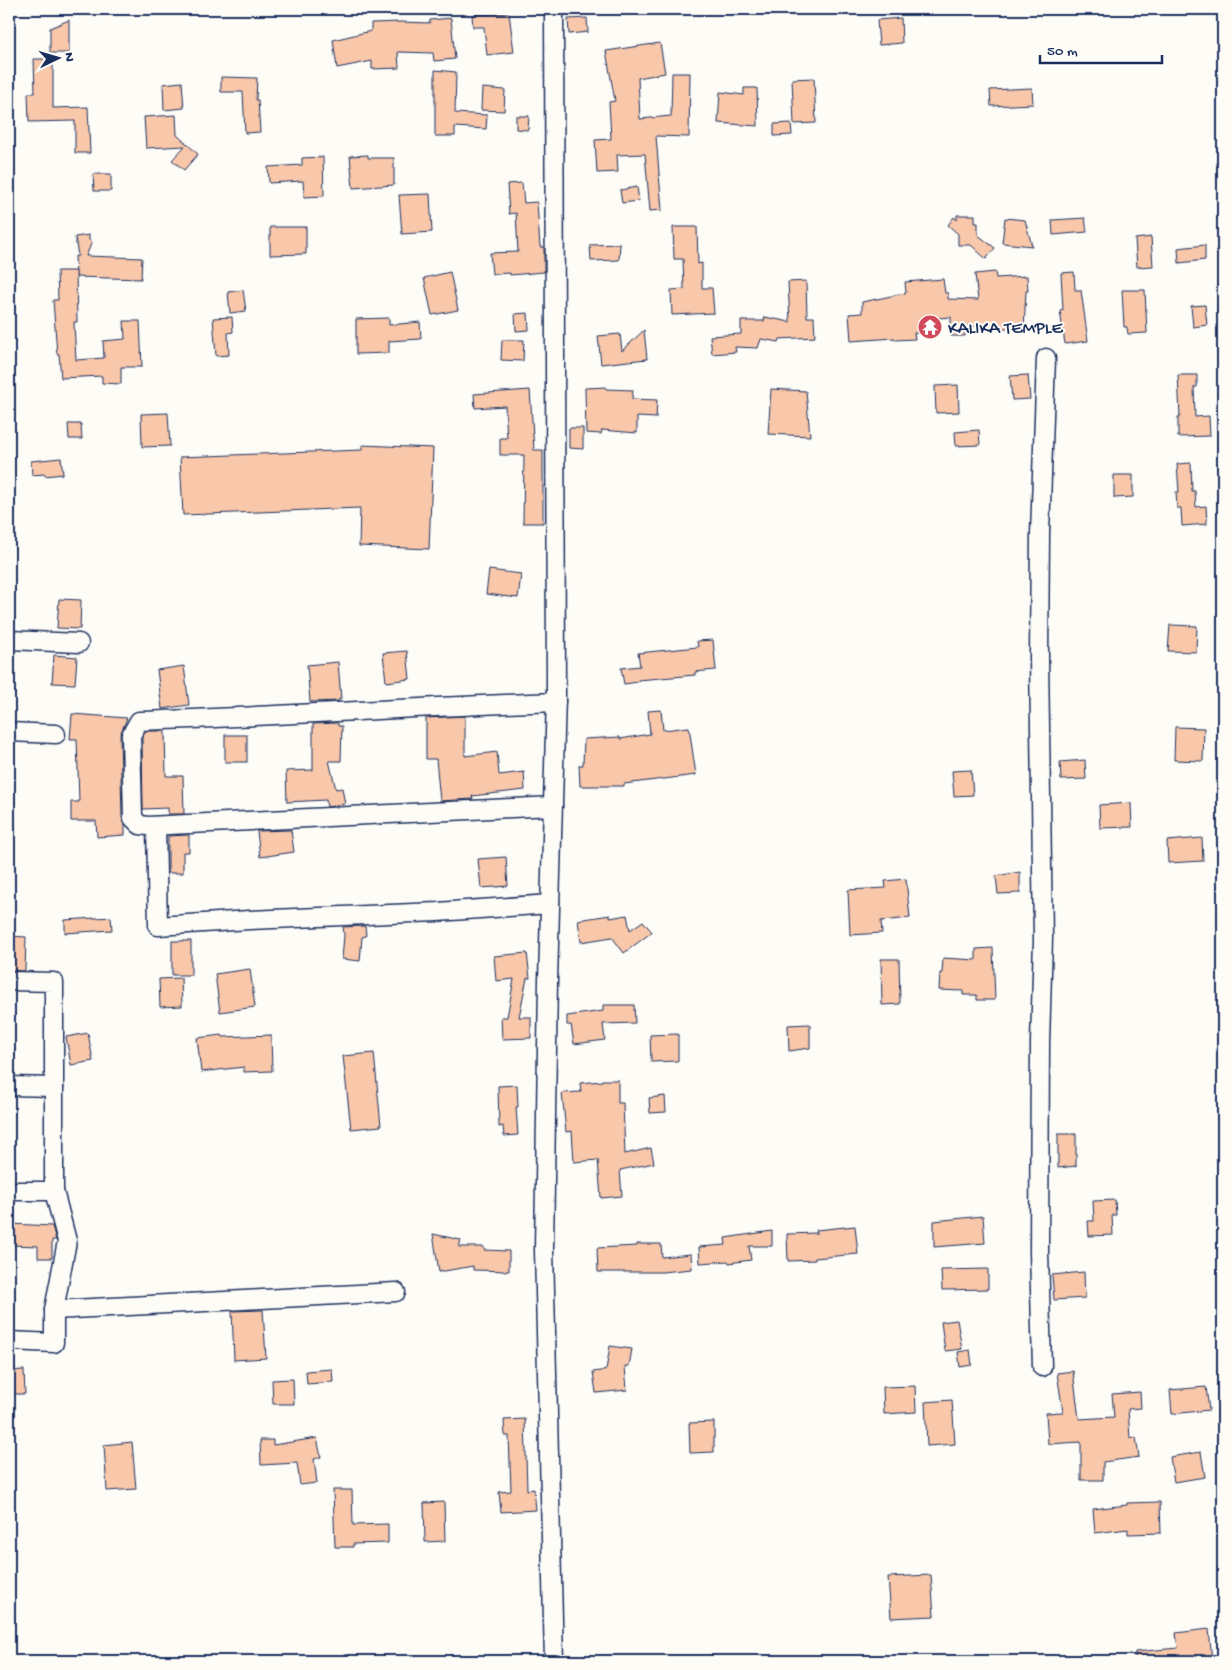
<svg xmlns="http://www.w3.org/2000/svg" width="1232" height="1670" viewBox="0 0 1232 1670" font-family="'Gochi Hand',sans-serif">
	<style>
		.building { fill: #f9c7a9; stroke: #1b2f5e }
		.lines { fill: none; stroke-linecap: round; stroke-linejoin: round }
		.street-casing { stroke: #1b2f5e; stroke-width: 21 }
		.street { stroke: #fdfcf7; stroke-width: 18 }
		.labels { text-anchor: middle; stroke-width: 4; stroke-linejoin: round; paint-order: stroke }
		.poi-label { font-size: 18px; fill: #1b2f5e; stroke: #fdfcf7; text-anchor: start }
	</style>
	<rect width="100%" height="100%" fill="#fdfcf7"/>
	<filter id="ink" filterUnits="userSpaceOnUse"><feTurbulence type="fractalNoise" baseFrequency=".02" numOctaves="2"/><feDisplacementMap in="SourceGraphic" scale="10" xChannelSelector="R" yChannelSelector="G"/><feConvolveMatrix kernelMatrix="1 2 1 2 8 2 1 2 1" color-interpolation-filters="sRGB"/></filter>
	<g filter="url(#ink)">
		<!-- building -->
		<g class="building">
			<path d="M509,13L514,52L487,55L484,27H473L472,15Z"/>
			<path d="M451,18L455,59L434,61L433,53L398,52L399,68L372,69V61L337,68L333,40L371,31V23L401,22L430,23V20Z"/>
			<path d="M587,18L588,32L569,34L568,19Z"/>
			<path d="M901,18L902,43L879,45L877,20Z"/>
			<path d="M69,20V53H50V28Z"/>
			<path d="M660,43L665,73L638,78L640,119L671,116L672,73H690L689,137L656,136L662,210L650,211L645,154L617,155L618,172L597,173L595,140L611,139L609,102L615,101L606,51Z"/>
			<path d="M34,59H53V108L88,107L90,153H75V121L29,122L28,93H35Z"/>
			<path d="M435,70L456,72L455,113L487,115L486,129L455,127V136H435Z"/>
			<path d="M221,77L257,78L256,100H258L260,132L245,133L243,92H221Z"/>
			<path d="M814,78L816,123L794,124L792,79Z"/>
			<path d="M182,82L184,108L164,110L163,84Z"/>
			<path d="M482,88L505,90L504,111L481,110Z"/>
			<path d="M744,88H757L758,126L718,123L720,92L744,95Z"/>
			<path d="M1032,88L1033,104L991,106L990,90Z"/>
			<path d="M176,115L177,135L198,154L184,170L172,160L185,146L146,148L144,117Z"/>
			<path d="M516,116H529L528,130L516,129Z"/>
			<path d="M791,123L792,135L774,136V124Z"/>
			<path d="M368,155V158H394V185L353,188L350,156Z"/>
			<path d="M323,157L324,196L304,197L303,181L269,183L268,167L302,165V158Z"/>
			<path d="M93,174H111V191H94Z"/>
			<path d="M522,183L524,203L537,202L540,247H544V272L510,275V273L492,274L490,253L518,252L516,213L509,214L507,184Z"/>
			<path d="M637,187L639,201L622,203L620,190Z"/>
			<path d="M430,194L432,232L402,234L399,195Z"/>
			<path d="M957,215H975V223H978V235L995,248L986,259L971,245H958V234L948,225L954,217L957,220Z"/>
			<path d="M1005,218L1025,220L1032,246L1002,243Z"/>
			<path d="M1085,218L1087,232L1053,235L1052,220Z"/>
			<path d="M270,227H306V254L270,255Z"/>
			<path d="M673,227H697L698,264L702,263V288H712L714,313L672,315L671,290L684,289L683,259H674Z"/>
			<path d="M89,235V240L92,242L86,256L142,258L141,279L76,277L75,256H78L75,237Z"/>
			<path d="M1151,237L1153,266L1137,267L1135,239Z"/>
			<path d="M620,244L619,260L591,261L590,245Z"/>
			<path d="M1205,245V260L1179,263L1178,248Z"/>
			<path d="M57,271H76L77,322H74L76,360L104,358L103,341L125,339L124,321H140L142,367H121V384L102,383V376L61,378L59,354H57L53,300H58Z"/>
			<path d="M450,272L458,310L432,315L424,278Z"/>
			<path d="M995,272L996,278L1027,276L1028,291H1026L1024,329L965,326V336H951V317L925,319L926,333H914L915,339L895,340V338L851,341L849,314L862,313V302L906,293L905,282L943,279L945,293H948V299L978,300L975,274Z"/>
			<path d="M1074,272L1075,290H1081L1088,341L1065,344L1060,311L1063,310L1061,273Z"/>
			<path d="M806,281L807,317H814L815,337L780,339L779,342L761,339L758,348L735,347L736,352L712,354L710,336L741,334V321H764L765,317L790,322L788,282Z"/>
			<path d="M243,290L246,311L230,313L228,292Z"/>
			<path d="M1122,290H1145L1147,333L1128,334L1127,327H1124Z"/>
			<path d="M1205,305L1207,325L1193,327L1191,306Z"/>
			<path d="M528,313L529,330L516,331L515,314Z"/>
			<path d="M232,317L233,332L228,333L229,355L216,356L213,318Z"/>
			<path d="M389,318V325L420,322L421,339L389,341V353L356,354V319Z"/>
			<path d="M644,330L647,359L601,364L598,336L620,334L622,351Z"/>
			<path d="M502,340H524L523,361L501,360Z"/>
			<path d="M1028,375L1030,399L1012,400L1010,376Z"/>
			<path d="M1178,375H1197V387H1194L1195,417L1209,416L1210,436L1178,437V417H1180Z"/>
			<path d="M958,385L959,412L936,413L935,386Z"/>
			<path d="M606,387V389L633,390L632,399L657,400L656,418L637,417V433L602,430L601,434L586,433L585,388Z"/>
			<path d="M771,389L806,391L810,436L768,434Z"/>
			<path d="M530,390L534,450H543V523H523L524,455H500V438H507L505,406L475,408L474,394Z"/>
			<path d="M168,413L170,446L142,447L141,414Z"/>
			<path d="M68,424H81L82,439H69Z"/>
			<path d="M569,428H583V449L569,448Z"/>
			<path d="M979,430L980,445L956,446L955,432Z"/>
			<path d="M362,445L433,448L429,549L359,546L360,508L183,515L180,457L362,450Z"/>
			<path d="M61,458L63,474L45,476V474L32,475L31,461Z"/>
			<path d="M1191,463L1192,491H1195L1196,507L1206,506L1207,524L1182,526L1181,508H1177L1176,492H1179L1177,464Z"/>
			<path d="M1114,475H1133V497L1114,498Z"/>
			<path d="M489,570L521,574L518,598L486,594Z"/>
			<path d="M59,599L81,600L80,629L57,628Z"/>
			<path d="M1170,625L1197,626L1196,652L1168,651Z"/>
			<path d="M713,640L716,670L695,672V675L638,680V682L624,684L621,668L640,666L638,653L698,647L697,641Z"/>
			<path d="M407,651L410,679L386,682L383,653Z"/>
			<path d="M54,655L77,657L75,684L52,683Z"/>
			<path d="M338,662L341,699H339V701L310,702L307,665Z"/>
			<path d="M184,666L189,705L162,709L157,670Z"/>
			<path d="M661,710L663,730L689,727L696,775L624,784V786H580L579,765H583L584,739L620,737V739L650,734L648,711Z"/>
			<path d="M72,714L127,718L120,735L122,818L125,824V835L97,837L96,821H71V802H79L77,739H70Z"/>
			<path d="M465,716V756L497,752L499,775L524,772L525,790L472,796L473,799L440,801L436,759H426V718Z"/>
			<path d="M338,723V726H342L341,761H329L336,789L342,788L345,804L327,807L326,800L287,802L286,771L313,770V724Z"/>
			<path d="M1175,727L1204,728L1203,761L1174,760Z"/>
			<path d="M145,731H165L166,776H183L184,814H168V808L143,809L142,738Z"/>
			<rect x="225" y="735" width="22" height="27"/>
			<path d="M1085,760L1086,779L1061,780L1060,762Z"/>
			<path d="M971,770L973,795L954,796L952,771Z"/>
			<path d="M1131,803L1132,827L1100,828L1099,805Z"/>
			<path d="M291,830L294,852L260,857L257,831Z"/>
			<path d="M189,835V852H183V873H168V836Z"/>
			<path d="M1202,838L1203,861L1168,863L1167,841Z"/>
			<path d="M506,857L508,886L481,888L478,859Z"/>
			<path d="M1020,872V893L998,894L996,876Z"/>
			<path d="M906,879L910,918L881,921L882,933L850,935L848,890L886,888L885,881Z"/>
			<path d="M610,915V918L627,915L630,930L643,921L652,932L624,953L612,937L581,942L578,920Z"/>
			<path d="M111,917L112,930L65,933V920Z"/>
			<path d="M365,926L366,936L362,937L360,961L342,959L344,935L343,927Z"/>
			<path d="M9,936L26,937L25,971L9,970Z"/>
			<rect x="172" y="941" width="19" height="34"/>
			<path d="M993,948L995,1000H977V995H963V991L939,990L940,973H942L943,958L976,960V949Z"/>
			<path d="M527,953L530,978H527L519,1017H531V1038L502,1039L501,1017H507L514,979L496,981L494,956Z"/>
			<path d="M881,959H899L900,1004L882,1005Z"/>
			<path d="M250,969L255,1007L220,1012L215,974Z"/>
			<path d="M181,978L182,1006L160,1007L159,979Z"/>
			<path d="M603,1005H634L635,1023L603,1024L605,1040L574,1044L571,1025H567V1016L603,1011Z"/>
			<path d="M810,1024V1048L789,1051L788,1025Z"/>
			<path d="M88,1033L93,1061L71,1065L66,1037Z"/>
			<path d="M678,1034V1061L651,1062L650,1035Z"/>
			<path d="M222,1035L223,1037L271,1035L272,1071L244,1072V1067L201,1072L197,1038Z"/>
			<path d="M374,1053L381,1126L351,1129L343,1056Z"/>
			<path d="M602,1080H618V1103H623L625,1154L651,1148L654,1163L620,1170L622,1196L601,1198L598,1160L574,1162L572,1131L566,1132L562,1093L581,1092L580,1083L602,1081Z"/>
			<path d="M517,1085L518,1107H516L518,1135L504,1136L503,1126L499,1127L498,1086Z"/>
			<path d="M665,1096L666,1112L650,1113L649,1098Z"/>
			<path d="M1058,1134H1076V1166L1058,1168Z"/>
			<path d="M1115,1200L1116,1215H1112L1113,1235L1089,1236L1088,1221H1094L1093,1201Z"/>
			<path d="M983,1216L985,1243L934,1247V1221Z"/>
			<path d="M11,1224L52,1226L56,1240H52V1258H38V1246L11,1245Z"/>
			<path d="M855,1226L858,1254L815,1258V1260L788,1261L787,1234L817,1233L816,1230Z"/>
			<path d="M772,1231V1246H749L751,1260L729,1263L728,1261L700,1263L699,1247L726,1245L725,1238Z"/>
			<path d="M433,1234L461,1240L459,1247H484V1250L509,1251V1271L473,1270V1266L439,1272Z"/>
			<path d="M637,1244H661L662,1257L691,1254L692,1269L662,1272H598L597,1248L637,1246Z"/>
			<path d="M988,1269V1289L942,1290L941,1270Z"/>
			<path d="M1084,1272L1085,1298L1054,1300L1052,1275Z"/>
			<path d="M263,1310L266,1358L234,1360L232,1311Z"/>
			<path d="M957,1320L962,1349L945,1351L941,1322Z"/>
			<path d="M610,1346L632,1349L629,1366H625L627,1390L596,1393L593,1372L606,1370Z"/>
			<path d="M970,1350L972,1365L960,1367L958,1352Z"/>
			<path d="M332,1369L333,1382L307,1384L306,1371Z"/>
			<path d="M24,1370L25,1394H9V1371Z"/>
			<path d="M1073,1371L1079,1419L1114,1417L1112,1394L1140,1392L1141,1408L1128,1409L1130,1438L1136,1437L1139,1457L1103,1462V1480H1081V1442L1048,1444L1046,1413L1063,1412L1057,1373Z"/>
			<path d="M293,1379L294,1404H273L272,1380Z"/>
			<path d="M915,1386L916,1412L884,1414L883,1387Z"/>
			<path d="M1206,1387L1209,1410L1172,1414L1170,1390Z"/>
			<path d="M952,1400L955,1444L927,1446L925,1402Z"/>
			<path d="M525,1419L527,1490L534,1489L536,1510L501,1512L499,1492L511,1491L509,1436H505L504,1420Z"/>
			<path d="M714,1422V1452L690,1453L689,1423Z"/>
			<path d="M317,1438L321,1457L314,1459L317,1483L300,1485L297,1463L261,1465L260,1440H273V1445Z"/>
			<path d="M132,1442L136,1489L107,1491L104,1445Z"/>
			<path d="M1201,1452L1205,1477L1174,1482L1170,1457Z"/>
			<path d="M333,1490H352L353,1525L388,1524V1543L353,1544V1547H335Z"/>
			<path d="M444,1502L445,1541L425,1542L424,1503Z"/>
			<path d="M1160,1502L1161,1533L1128,1534V1529L1095,1533L1093,1509L1127,1505V1503Z"/>
			<path d="M931,1575L934,1616L891,1618L888,1577Z"/>
			<path d="M1209,1629L1212,1661H1135V1652L1178,1648L1176,1633Z"/>
		</g>
		<g class="lines">
			<defs>
				<g id="street">
					<path d="M554,9L556,696L548,980L544,1250L554,1661"/>
					<path d="M9,640L79,643"/>
					<path d="M9,732L56,734"/>
					<path d="M553,806L148,826L140,825L133,818L131,735L139,721C278,716 417,707 556,702"/>
					<path d="M156,826L158,926L249,920L437,912L550,904"/>
					<path d="M9,981L54,982V1191L67,1241L54,1310V1343L9,1341"/>
					<path d="M9,1086L54,1087"/>
					<path d="M9,1191H54"/>
					<path d="M54,1310L396,1292"/>
					<path d="M1042,1367L1039,1251L1040,1043L1043,938L1039,658L1040,534L1046,358"/>
				</g>
			</defs>
			<!-- street casing -->
			<use href="#street" class="street-casing"/>
			<!-- street -->
			<use href="#street" class="street"/>
		</g>
	</g>
	<!-- icons -->
	<defs>
		<symbol id="temple-disc" viewBox="-11 -11 22 22"><circle r="9.5" fill="#d1495b" stroke="#fdfcf7"/><path d="M0-6L5-2H3V0L6.5 2.5H4V6H1.5V3h-3V6H-4V2.5H-6.5L-3 0V-2H-5Z" fill="#fff"/></symbol>
	</defs>
	<g fill-rule="evenodd">
		<use href="#temple-disc" x="916" y="313" width="28" height="28"/>
	</g>
	<g class="labels">
		<!-- poi labels -->
		<g class="poi-label">
			<text x="948" y="333">KALIKA TEMPLE</text>
		</g>
	</g>
	<!-- margin -->
	<rect width="1232" height="1670" fill="none" stroke="#fdfcf7" stroke-width="30"/>
	<rect x="15" y="15" width="1202" height="1640" fill="none" stroke="#1b2f5e" stroke-width="2" filter="url(#ink)"/>
	<!-- north arrow -->
	<g transform="translate(58 58) rotate(85)" stroke="#fdfcf7" stroke-width="4" paint-order="stroke">
	<path d="M0-4L9 19L0 12L-9 19Z" fill="#1b2f5e"/>
	<text y="-8" font-size="14" font-weight="bold" text-anchor="middle" fill="#1b2f5e">N</text>
	</g>
	<!-- scale -->
	<path d="M1040 55v8h122v-8" fill="none" stroke="#1b2f5e" stroke-width="2.5"/>
	<text x="1047" y="55" font-size="15" fill="#1b2f5e" stroke="#fdfcf7" stroke-width="4" paint-order="stroke">50 m</text>
</svg>
